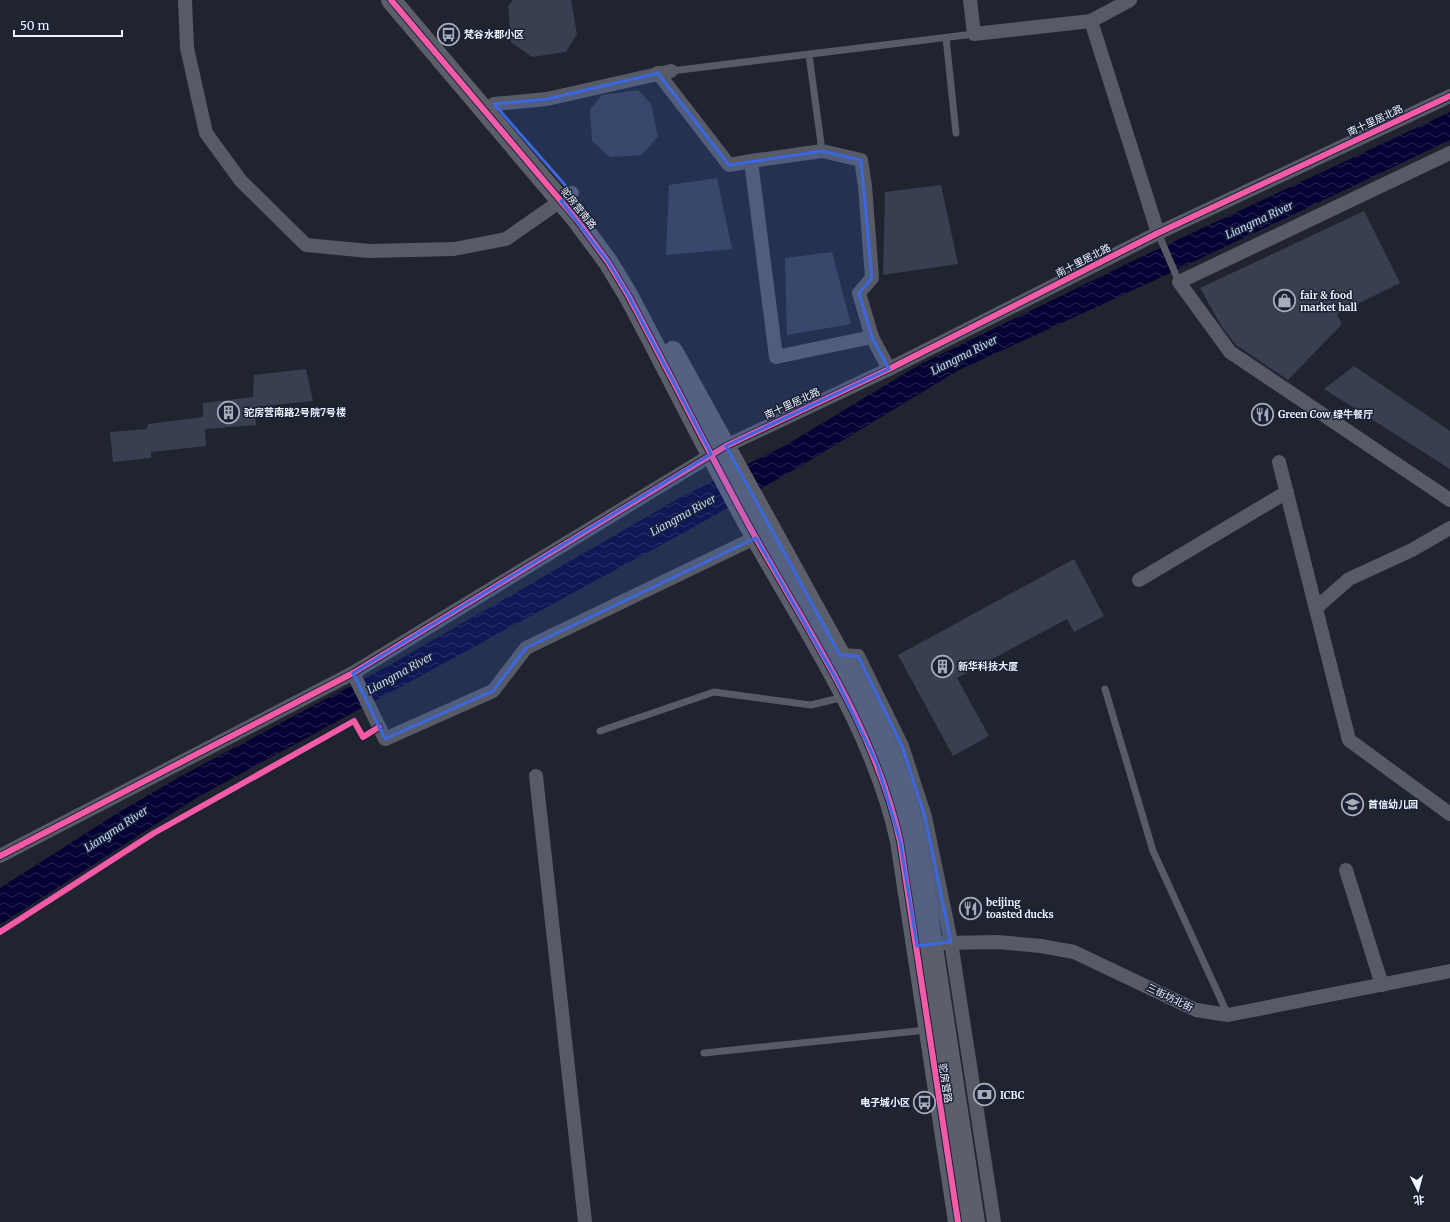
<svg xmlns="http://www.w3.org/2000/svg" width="1450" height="1222" viewBox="0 0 1450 1222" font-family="Merriweather,'Noto Sans SC',serif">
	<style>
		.water { fill: url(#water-waves) }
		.building { fill: #383f50 }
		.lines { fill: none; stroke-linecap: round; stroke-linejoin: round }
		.lane { stroke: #575b66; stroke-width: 7 }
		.street { stroke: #575b66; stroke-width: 14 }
		.secondary { stroke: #5a5f6a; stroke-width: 20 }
		.cycleway-casing { stroke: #182136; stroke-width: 8 }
		.cycleway { stroke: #f35aa7; stroke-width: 6 }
		.marked { fill: #3d67de; fill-opacity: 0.2; stroke: #3d67de; stroke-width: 3; stroke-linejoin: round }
		.labels { text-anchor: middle; stroke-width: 3; stroke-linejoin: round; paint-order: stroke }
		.poi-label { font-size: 10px; font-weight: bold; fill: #f1f5fe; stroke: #182136; text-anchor: start }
		.street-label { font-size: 10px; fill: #f1f5fe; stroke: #182136 }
		.water-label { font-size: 11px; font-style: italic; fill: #c5d5fb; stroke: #182136 }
	</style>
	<defs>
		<pattern id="water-waves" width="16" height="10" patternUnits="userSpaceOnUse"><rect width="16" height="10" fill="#040334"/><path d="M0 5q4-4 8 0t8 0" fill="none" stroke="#292852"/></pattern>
	</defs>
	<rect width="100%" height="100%" fill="#1f242f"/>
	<!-- water -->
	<path class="water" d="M1450,112V140L1155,280L957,371L797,468L694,527L198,797L0,925V888L116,814L183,775L390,665L683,496L786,445L919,365L1143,256Z"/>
	<!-- building -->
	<g class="building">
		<path d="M513,0H571L577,34L566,52L532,57L511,42L508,6Z"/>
		<path d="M638,90L651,104L658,137L641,155L610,157L592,141L590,110L602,95Z"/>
		<path d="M717,178L732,249L666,255L669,185Z"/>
		<path d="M941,185L958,264L883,275L885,192Z"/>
		<path d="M1364,211L1400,283L1337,314L1342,324L1288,380L1236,345L1222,327L1200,288Z"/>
		<path d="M832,252L851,324L787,335L785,258Z"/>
		<path d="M1354,366L1450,431V469L1324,389Z"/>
		<path d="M306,369L313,401L255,407L256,425L205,429L206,446L151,452V458L113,462L110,432L147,429L148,424L203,417V403L253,397L254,375Z"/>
		<path d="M1074,559L1104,616L1074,632L1067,619L957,678L989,736L953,756L898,655Z"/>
	</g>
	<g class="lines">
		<!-- lane -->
		<g class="lane">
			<path d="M946,38L956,133"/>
			<path d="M809,55L822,151"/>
			<path d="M671,71L974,34"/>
			<path d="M1158,233L1179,282"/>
			<path d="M1105,689L1153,851L1228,1015"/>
			<path d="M600,731L714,692L811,705L844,697"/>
			<path d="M704,1053L927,1030"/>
		</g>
		<!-- street -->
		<g class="street">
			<path d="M185,0L187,48L206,133L241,181L306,245L369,251L454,249L506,239L572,193"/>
			<path d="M970,0L974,34L1091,21L1130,0"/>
			<path d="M1091,21L1158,233"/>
			<path d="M658,73L729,165L751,161L776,357L872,337L889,369"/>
			<path d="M494,104L547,99L671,71"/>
			<path d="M1450,153L1179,282L1230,352L1450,500"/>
			<path d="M751,161L822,151L861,160L865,186L872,278L859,293L872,337"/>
			<path d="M1279,462L1349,740L1450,814"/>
			<path d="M1139,580L1287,492"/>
			<path d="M1316,608L1349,579L1412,550L1450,528"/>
			<path d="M840,655L858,656L902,746L925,817L951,942L994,1222"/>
			<path d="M353,673L385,739L493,691L526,648L763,534"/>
			<path d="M536,776L585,1222"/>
			<path d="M0,856L353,673L726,446L889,369L1158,233L1450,96"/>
			<path d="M1346,870L1382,985"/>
			<path d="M943,943L998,942L1041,946L1074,952L1196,1010L1228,1015L1450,971"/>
		</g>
		<!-- secondary -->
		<g class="secondary">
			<path d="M391,0L577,220L608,262L628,295C672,377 712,460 757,540C811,636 876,731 900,841L958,1222"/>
			<path d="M673,351L873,714L902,784L917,842L975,1222"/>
		</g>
		<defs>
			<g id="cycleway">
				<path d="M391,0L577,220L608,262L628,295C672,377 712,460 757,540C811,636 876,731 900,841L958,1222"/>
				<path d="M0,856L353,673L726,446L889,369L1158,233L1450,96"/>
				<path d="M0,932L154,833L354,721L363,737L379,727"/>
			</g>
		</defs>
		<!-- cycleway casing -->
		<use href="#cycleway" class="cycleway-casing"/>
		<!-- cycleway -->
		<use href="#cycleway" class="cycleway"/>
	</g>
	<!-- marked area -->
	<path class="marked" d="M658,73L729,165L822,151L861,160L872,278L859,293L872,337L889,369L726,446L840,655L858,656L902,746L925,817L951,942L917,946L900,841L877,764L836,679L756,538L526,648L493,691L385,739L353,673L711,454L628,295L608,262L561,201L572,193L494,104L547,99Z"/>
	<!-- icons -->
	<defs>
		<symbol id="bus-ring" viewBox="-11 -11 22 22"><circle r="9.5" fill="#182136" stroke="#a8acb6" stroke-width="1.5"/><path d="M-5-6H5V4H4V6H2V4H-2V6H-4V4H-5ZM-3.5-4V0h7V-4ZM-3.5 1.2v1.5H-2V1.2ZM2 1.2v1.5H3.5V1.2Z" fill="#a8acb6"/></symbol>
		<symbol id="shop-ring" viewBox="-11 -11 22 22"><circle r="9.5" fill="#182136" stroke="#a8acb6" stroke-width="1.5"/><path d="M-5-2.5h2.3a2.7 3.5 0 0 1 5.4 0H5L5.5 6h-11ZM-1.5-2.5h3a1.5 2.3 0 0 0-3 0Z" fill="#a8acb6"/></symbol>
		<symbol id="building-ring" viewBox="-11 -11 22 22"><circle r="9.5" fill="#182136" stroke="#a8acb6" stroke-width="1.5"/><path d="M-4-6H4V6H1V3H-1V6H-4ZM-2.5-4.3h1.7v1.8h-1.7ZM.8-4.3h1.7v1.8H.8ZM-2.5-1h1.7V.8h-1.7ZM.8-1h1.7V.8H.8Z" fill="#a8acb6"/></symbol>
		<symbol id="restaurant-ring" viewBox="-11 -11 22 22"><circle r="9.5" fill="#182136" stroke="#a8acb6" stroke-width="1.5"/><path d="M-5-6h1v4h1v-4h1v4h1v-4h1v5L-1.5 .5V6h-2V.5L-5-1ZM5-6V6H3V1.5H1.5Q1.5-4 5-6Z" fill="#a8acb6"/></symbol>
		<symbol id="school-ring" viewBox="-11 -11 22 22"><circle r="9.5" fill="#182136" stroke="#a8acb6" stroke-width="1.5"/><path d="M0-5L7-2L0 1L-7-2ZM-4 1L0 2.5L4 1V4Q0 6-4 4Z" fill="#a8acb6"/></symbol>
		<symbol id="bank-ring" viewBox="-11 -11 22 22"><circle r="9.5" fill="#182136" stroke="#a8acb6" stroke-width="1.5"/><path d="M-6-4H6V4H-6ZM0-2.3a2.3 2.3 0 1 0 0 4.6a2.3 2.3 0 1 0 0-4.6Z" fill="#a8acb6"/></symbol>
	</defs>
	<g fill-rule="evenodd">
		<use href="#bus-ring" x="436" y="22" width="25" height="25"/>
		<use href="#shop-ring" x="1272" y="288" width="25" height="25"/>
		<use href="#building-ring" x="216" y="400" width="25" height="25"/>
		<use href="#restaurant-ring" x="1250" y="402" width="25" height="25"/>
		<use href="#building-ring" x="930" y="654" width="25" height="25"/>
		<use href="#school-ring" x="1340" y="792" width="25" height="25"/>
		<use href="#restaurant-ring" x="958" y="896" width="25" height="25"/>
		<use href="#bank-ring" x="972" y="1082" width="25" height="25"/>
		<use href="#bus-ring" x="912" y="1090" width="25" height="25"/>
	</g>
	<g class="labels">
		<!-- poi labels -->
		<g class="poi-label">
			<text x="464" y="38">梵谷水郡小区</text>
			<text x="1300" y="299">fair &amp; food<tspan x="1300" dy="12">market hall</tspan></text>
			<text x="244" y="416">驼房营南路2号院7号楼</text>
			<text x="1278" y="418">Green Cow 绿牛餐厅</text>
			<text x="958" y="670">新华科技大厦</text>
			<text x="1368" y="808">首信幼儿园</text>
			<text x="986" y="906">beijing<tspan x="986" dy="12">toasted ducks</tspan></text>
			<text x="1000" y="1099">ICBC</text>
			<text x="910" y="1106" text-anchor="end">电子城小区</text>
		</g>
		<!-- street labels -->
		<g class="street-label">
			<text transform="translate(1375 120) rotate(-25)" y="4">南十里居北路</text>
			<text transform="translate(579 208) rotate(51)" y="4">驼房营南路</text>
			<text transform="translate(1083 260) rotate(-27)" y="4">南十里居北路</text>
			<text transform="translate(792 403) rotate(-25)" y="4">南十里居北路</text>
			<text transform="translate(1170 997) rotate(26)" y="4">三街坊北街</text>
			<text transform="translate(946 1083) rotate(81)" y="4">驼房营路</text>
		</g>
		<!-- water labels -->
		<g class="water-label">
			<text transform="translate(1259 220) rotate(-25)" y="4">Liangma River</text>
			<text transform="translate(964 355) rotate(-27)" y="4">Liangma River</text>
			<text transform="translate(683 515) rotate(-29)" y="4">Liangma River</text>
			<text transform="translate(400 673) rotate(-29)" y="4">Liangma River</text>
			<text transform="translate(116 829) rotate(-33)" y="4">Liangma River</text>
		</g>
	</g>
	<!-- north arrow -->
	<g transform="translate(1418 1190) rotate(174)" stroke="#182136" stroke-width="3" paint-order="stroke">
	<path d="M0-3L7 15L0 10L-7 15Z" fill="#f1f5fe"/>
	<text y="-6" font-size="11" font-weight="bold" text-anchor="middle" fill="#f1f5fe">北</text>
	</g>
	<!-- scale -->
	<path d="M14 30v6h108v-6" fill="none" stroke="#f1f5fe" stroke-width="2"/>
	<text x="20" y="30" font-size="12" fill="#f1f5fe" stroke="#182136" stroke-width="3" paint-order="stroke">50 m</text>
</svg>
